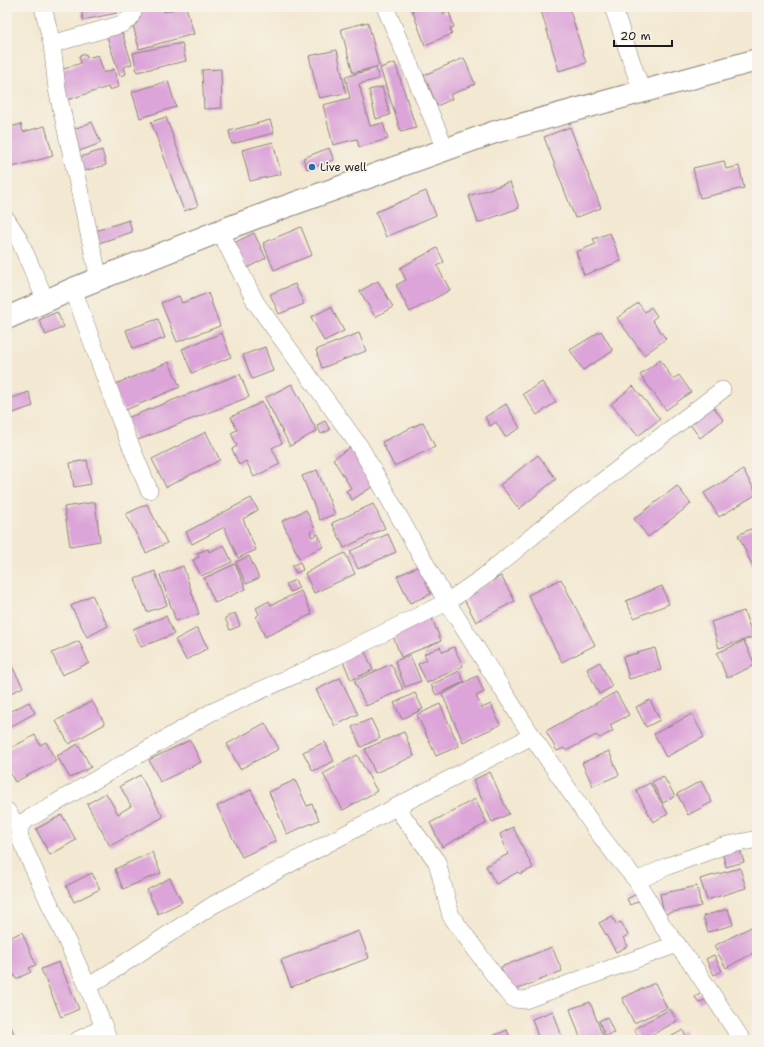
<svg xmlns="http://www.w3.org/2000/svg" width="764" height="1047" viewBox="0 0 764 1047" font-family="'Shantell Sans',sans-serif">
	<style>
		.building { fill: #dca4d9 }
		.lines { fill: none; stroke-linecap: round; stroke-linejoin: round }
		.minor-casing { stroke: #888276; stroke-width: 18 }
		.tertiary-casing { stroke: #888276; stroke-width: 24 }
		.minor { stroke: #fff; stroke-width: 17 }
		.tertiary { stroke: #fff; stroke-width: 22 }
		.poi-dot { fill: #1f6fb2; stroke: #f7f3e8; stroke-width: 1.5 }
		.labels { text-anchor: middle; stroke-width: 3.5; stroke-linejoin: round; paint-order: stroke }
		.poi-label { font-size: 11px; fill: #1c1c1c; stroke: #f7f3e8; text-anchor: start }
	</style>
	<rect width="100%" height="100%" fill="#f7f3e8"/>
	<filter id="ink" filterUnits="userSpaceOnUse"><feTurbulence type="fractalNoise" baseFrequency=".025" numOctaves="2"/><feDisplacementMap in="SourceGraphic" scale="8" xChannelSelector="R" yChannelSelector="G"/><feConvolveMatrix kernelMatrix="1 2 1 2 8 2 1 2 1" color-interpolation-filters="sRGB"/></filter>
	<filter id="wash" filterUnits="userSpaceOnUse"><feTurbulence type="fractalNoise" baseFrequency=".012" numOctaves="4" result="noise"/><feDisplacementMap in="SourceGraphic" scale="16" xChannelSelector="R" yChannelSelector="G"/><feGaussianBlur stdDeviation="0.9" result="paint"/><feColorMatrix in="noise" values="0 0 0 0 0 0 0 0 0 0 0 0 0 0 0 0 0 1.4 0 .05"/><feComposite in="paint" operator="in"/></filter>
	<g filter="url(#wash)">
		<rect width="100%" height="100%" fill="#f3e8d1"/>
		<g id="blocks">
			<!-- building -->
			<g class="building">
				<path d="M81,7H116L117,13L83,20Z"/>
				<path d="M160,7H163L164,12L182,7H186L194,34L139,49L132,21L139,19L138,13Z"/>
				<path d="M411,7H442L444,14L449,12L454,27L450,28L452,34L425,45Z"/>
				<path d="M540,7H569L586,63L559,71Z"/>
				<path d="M625,7H643L628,13Z"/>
				<path d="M368,22L379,66L353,73L341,29Z"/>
				<path d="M121,29L132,64L124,67L126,74L120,76L106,34Z"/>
				<path d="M182,43L186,61L137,72L133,53Z"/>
				<path d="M337,50L346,93L319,98L309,56Z"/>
				<path d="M86,54L87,58L98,55L104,73L114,69L119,87L109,90L108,87L67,100L58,71L81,63L79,56Z"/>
				<path d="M464,58L475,84L450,95L452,99L437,106L424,75Z"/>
				<path d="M395,63L416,128L401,132L380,68Z"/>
				<path d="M376,68L379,79L359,84L370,126L383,123L388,139L359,147L357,139L333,145L323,105L350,98L345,77Z"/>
				<path d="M221,69L222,108L204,109L202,70Z"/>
				<path d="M168,81L176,107L140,118L132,92Z"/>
				<path d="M382,87L390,115L376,119L369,90Z"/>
				<path d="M166,117L198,206L184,211L151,122Z"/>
				<path d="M270,120L274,133L232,144L229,131Z"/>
				<path d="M92,122L101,143L77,152L69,131Z"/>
				<path d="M21,124L23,132L45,126L53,156L8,168L7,164V128Z"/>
				<path d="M570,127L601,208L575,218L544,137Z"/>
				<path d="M273,142L281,174L250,181L242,150Z"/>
				<path d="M329,148L334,160L307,169L303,158Z"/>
				<path d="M102,150L106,165L84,171L80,157Z"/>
				<path d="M724,161L726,169L739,166L744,188L700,198L693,168Z"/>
				<path d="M510,182L519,208L478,223L469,196Z"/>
				<path d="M426,191L436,215L386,237L376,212Z"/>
				<path d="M129,220L132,232L96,244L92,232Z"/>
				<path d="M301,227L312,255L274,270L263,243Z"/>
				<path d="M254,233L266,258L247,268L234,243Z"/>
				<path d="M610,233L621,261L584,275L576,252L596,244L593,239Z"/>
				<path d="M437,248L444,262L437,266L450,290L410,312L396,285L406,280L400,268Z"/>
				<path d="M378,281L393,307L375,317L360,291Z"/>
				<path d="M295,284L304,304L279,314L270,294Z"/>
				<path d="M208,293L220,326L177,342L161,303L179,296L182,303Z"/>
				<path d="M638,303L645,312L651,307L657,316L652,320L666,339L644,355L617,318Z"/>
				<path d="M331,307L344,331L324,341L311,317Z"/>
				<path d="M57,312L64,327L46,335L39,320Z"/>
				<path d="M158,319L165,338L133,349L126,330Z"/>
				<path d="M601,331L613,351L583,370L570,350Z"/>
				<path d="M222,333L231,357L192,373L182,349Z"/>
				<path d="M359,333L366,351L322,368L316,350Z"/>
				<path d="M265,347L273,371L252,379L243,355Z"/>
				<path d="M660,360L673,379L679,375L691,392L666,410L640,375Z"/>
				<path d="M169,362L180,387L123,411L113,385Z"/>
				<path d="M240,374L249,397L135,441L127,418Z"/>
				<path d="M542,382L556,402L537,415L523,394Z"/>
				<path d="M292,384L317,431L290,446L265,398Z"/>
				<path d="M633,386L660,419L638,436L611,404Z"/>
				<path d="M29,392L33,406L13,413L9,399Z"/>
				<path d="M262,402L282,443L272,448L280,464L254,477L246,461L239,465L232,449L237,446L231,433L237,430L231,417Z"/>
				<path d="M710,402L723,420L700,438L687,420Z"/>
				<path d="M506,404L520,428L505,437L496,422L490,426L485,417Z"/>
				<path d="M325,421L330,430L321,434L317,425Z"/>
				<path d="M423,422L435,447L394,466L382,442Z"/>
				<path d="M206,432L220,460L166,487L152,459Z"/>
				<path d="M351,447L375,485L352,500L346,491L351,488L333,459Z"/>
				<path d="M538,455L556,479L519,509L500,485Z"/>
				<path d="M87,460L91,484L74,487L70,463Z"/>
				<path d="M317,470L335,514L320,520L302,476Z"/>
				<path d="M743,470L757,494L719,517L704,493Z"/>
				<path d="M677,486L691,504L648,537L634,519Z"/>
				<path d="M251,498L258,510L243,519L256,550L238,558L224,527L192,544L186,532Z"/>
				<path d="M95,502L100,541L70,546L64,507Z"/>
				<path d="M147,504L167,543L146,553L126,514Z"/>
				<path d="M373,504L385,528L344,548L332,523Z"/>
				<path d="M306,510L315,529L310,532L312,537L318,534L323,547L299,558L282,521Z"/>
				<path d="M753,528L757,537V575L738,535Z"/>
				<path d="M388,534L396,552L358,569L350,551Z"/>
				<path d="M224,545L232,562L201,576L193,560L199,557L197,553L208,549L209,552Z"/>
				<path d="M345,553L355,574L314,593L305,573Z"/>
				<path d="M249,556L259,578L246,584L236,562Z"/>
				<path d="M300,562L303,570L296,573L292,566Z"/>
				<path d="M235,564L246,589L215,603L204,578Z"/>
				<path d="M183,566L199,614L176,621L160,575Z"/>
				<path d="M419,566L431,594L410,603L397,576Z"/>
				<path d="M155,571L167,605L147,612L135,579Z"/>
				<path d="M501,576L515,601L476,622L463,597Z"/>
				<path d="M561,579L595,645L562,662L528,595Z"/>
				<path d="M295,580L299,588L290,592L286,584Z"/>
				<path d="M662,586L669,604L634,618L626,601Z"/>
				<path d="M301,591L312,614L265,637L256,617L259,614L256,608L269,601L271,605Z"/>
				<path d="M92,595L108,626L87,637L71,606Z"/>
				<path d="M744,611L753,637L719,648L711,622Z"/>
				<path d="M235,613L240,626L230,630L225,618Z"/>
				<path d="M166,616L174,634L141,647L133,629Z"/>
				<path d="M431,616L441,641L401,657L391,631Z"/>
				<path d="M197,628L208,648L186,660L175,640Z"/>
				<path d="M79,641L89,663L62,675L52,653Z"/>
				<path d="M744,641L755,665L727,678L717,653Z"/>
				<path d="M363,647L373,670L351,680L341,656Z"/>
				<path d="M440,647L443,652L454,647L463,666L427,683L418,664L427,660L424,654Z"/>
				<path d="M655,648L661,670L629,679L623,657Z"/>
				<path d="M410,655L421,681L405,687L395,661Z"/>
				<path d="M7,657L23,687L7,695Z"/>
				<path d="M600,662L612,687L599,694L587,669Z"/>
				<path d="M391,664L403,689L366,706L354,681Z"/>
				<path d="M459,671L464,682L436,695L431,685Z"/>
				<path d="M477,676L484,692L476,696L482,708L491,704L500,725L463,742L442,694Z"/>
				<path d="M340,678L358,714L335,726L316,690Z"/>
				<path d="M616,692L629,715L610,725L613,731L600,738L596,735L566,751L564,748L557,751L546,731Z"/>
				<path d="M415,693L423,709L402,719L394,703Z"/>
				<path d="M650,700L660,720L646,727L636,707Z"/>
				<path d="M92,701L105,724L69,744L56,721Z"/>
				<path d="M29,702L35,713L8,728L7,725V713Z"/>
				<path d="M440,704L459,746L436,756L417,715Z"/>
				<path d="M692,714L704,737L666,757L654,734Z"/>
				<path d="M371,719L380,738L361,747L352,727Z"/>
				<path d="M265,723L279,749L240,769L227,744Z"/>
				<path d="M404,732L414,756L375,773L365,749Z"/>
				<path d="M35,735L40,745L46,742L56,761L15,782L7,767V750Z"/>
				<path d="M190,740L201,762L160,782L149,760Z"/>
				<path d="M325,742L334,761L313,771L303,752Z"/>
				<path d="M78,744L91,767L70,778L57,756Z"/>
				<path d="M609,751L619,775L593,786L582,763Z"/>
				<path d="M357,755L377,791L343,810L323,774Z"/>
				<path d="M490,772L509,814L492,822L473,780Z"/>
				<path d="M140,775L163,817L110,846L87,804L106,793L118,814L131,806L120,786Z"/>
				<path d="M663,776L675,796L663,803L652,782Z"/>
				<path d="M295,780L307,806L312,804L319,820L287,834L269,792Z"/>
				<path d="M701,781L712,802L688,815L677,794Z"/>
				<path d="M650,783L668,814L653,822L636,790Z"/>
				<path d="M251,790L276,841L242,857L217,806Z"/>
				<path d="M475,799L487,823L442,847L430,823Z"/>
				<path d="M62,815L76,840L50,855L36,829Z"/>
				<path d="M513,827L533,868L520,874L518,872L496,884L486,866L508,854L500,834Z"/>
				<path d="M739,847L744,862L726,867L722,852Z"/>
				<path d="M152,852L161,873L123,889L115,869Z"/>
				<path d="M740,868L746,888L707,900L700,879Z"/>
				<path d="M92,873L100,889L74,902L66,886Z"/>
				<path d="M170,878L182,902L158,914L147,890Z"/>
				<path d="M697,886L701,906L664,914L660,894Z"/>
				<path d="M638,893L641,900L630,905L627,899Z"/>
				<path d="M728,909L733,925L708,932L703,916Z"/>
				<path d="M612,916L616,924L621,922L628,935L623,938L628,946L616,952L599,923Z"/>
				<path d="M755,925L757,929V951L726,968L714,946Z"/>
				<path d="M359,931L369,958L291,987L281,960Z"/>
				<path d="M22,932L36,965L29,968L31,972L16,979L14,974L7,977V939Z"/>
				<path d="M552,947L562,971L511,992L501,967Z"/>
				<path d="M714,955L722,971L714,975L706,959Z"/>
				<path d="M59,962L79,1009L61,1017L41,969Z"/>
				<path d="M655,983L667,1008L634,1023L622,998Z"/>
				<path d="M702,993L706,999L699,1003L695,997Z"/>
				<path d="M590,1002L603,1037L595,1040H581L570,1009Z"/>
				<path d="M670,1009L677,1021L643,1040H640L634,1029Z"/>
				<path d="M553,1011L563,1040H539L532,1019Z"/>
				<path d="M607,1017L614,1033L605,1036L599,1021Z"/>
				<path d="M7,1018L17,1040H7Z"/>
				<path d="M507,1030L511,1040H484Z"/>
				<path d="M683,1030L688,1040H665Z"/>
			</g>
		</g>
	</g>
	<g filter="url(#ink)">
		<use href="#blocks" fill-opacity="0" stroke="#888276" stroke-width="1"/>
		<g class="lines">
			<defs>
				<g id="minor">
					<path d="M43,7L52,44L57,89L99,279"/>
					<path d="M385,7L446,150"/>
					<path d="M613,7L642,92"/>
					<path d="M52,44L122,24L130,18L135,7"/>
					<path d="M7,220L18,237L46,301"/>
					<path d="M220,231L256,303L360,447L447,602L532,736L597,831L617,857L637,881L664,928L694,967L742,1040"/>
					<path d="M73,289L121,422L149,490"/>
					<path d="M396,807L437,862L451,916L505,990L514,999L525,1000L677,944"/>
					<path d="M7,811L19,829"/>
					<path d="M637,881L668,866L723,846L753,840H757"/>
					<path d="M88,987L213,905L396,807L532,736"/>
					<path d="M78,1040L104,1027"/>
					<path d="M109,1040L88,987L20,839L19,829L23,822L210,713L335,657L447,602L482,578L558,515L722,390"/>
				</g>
				<path id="tertiary" d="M7,318L73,289L220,231L276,210L495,132L757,60"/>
			</defs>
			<!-- minor casing -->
			<use href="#minor" class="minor-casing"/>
			<!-- tertiary casing -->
			<use href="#tertiary" class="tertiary-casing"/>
			<!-- minor -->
			<use href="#minor" class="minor"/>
			<!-- tertiary -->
			<use href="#tertiary" class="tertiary"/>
		</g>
	</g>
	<!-- markers -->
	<circle class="poi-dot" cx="312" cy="167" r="4"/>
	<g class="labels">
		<!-- poi labels -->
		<g class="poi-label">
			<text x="320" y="171">Live well</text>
		</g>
	</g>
	<!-- margin -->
	<rect width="764" height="1047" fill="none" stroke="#f7f3e8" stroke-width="24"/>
	<!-- scale -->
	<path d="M614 40v6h58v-6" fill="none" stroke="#1c1c1c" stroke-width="2"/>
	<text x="620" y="40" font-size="12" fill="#1c1c1c" stroke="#f7f3e8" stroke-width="3" paint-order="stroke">20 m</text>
</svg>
